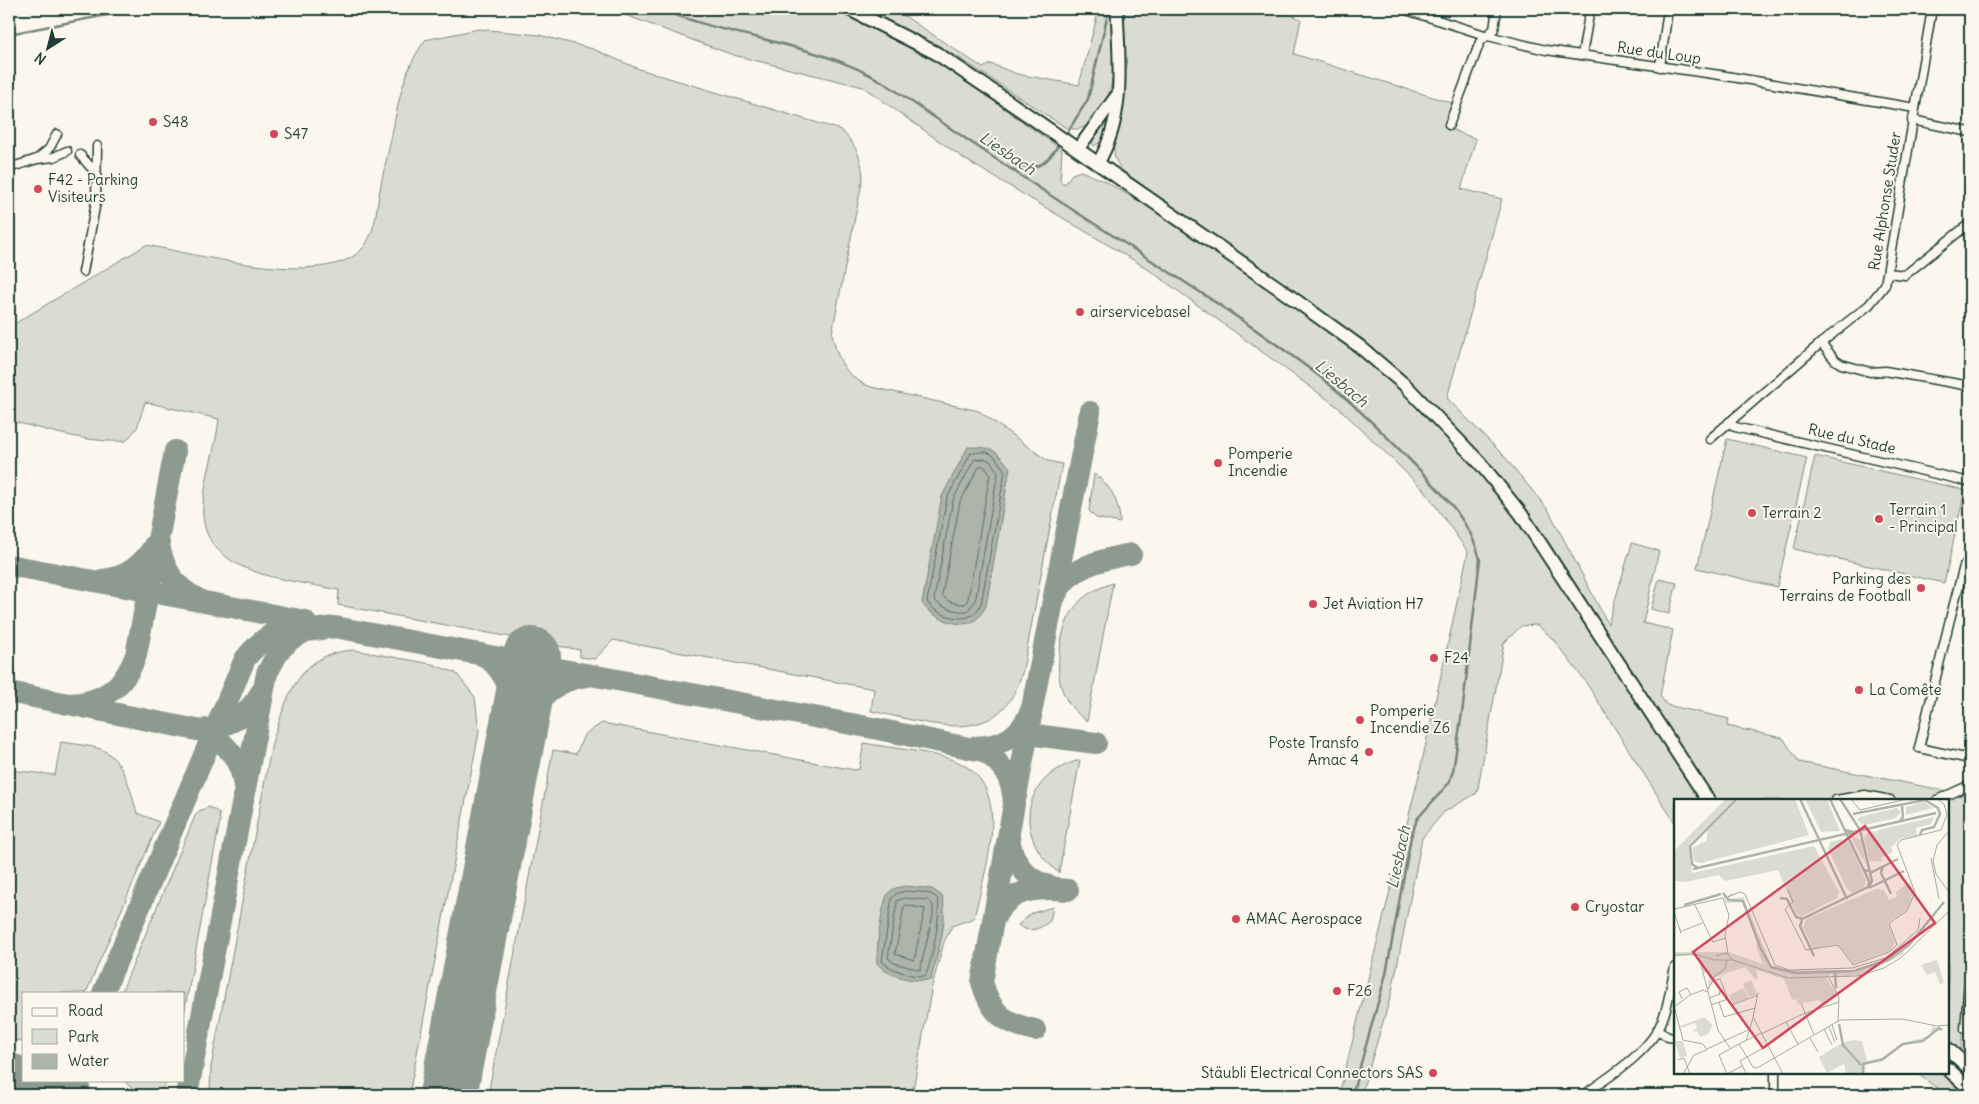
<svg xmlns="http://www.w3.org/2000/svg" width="1979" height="1104" viewBox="0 0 1979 1104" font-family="Delius,sans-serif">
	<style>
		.green { fill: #dbdcd1; stroke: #7d8c82 }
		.water { fill: #adb4aa; stroke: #74847b }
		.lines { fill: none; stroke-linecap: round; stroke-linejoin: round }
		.shore { stroke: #586d63; stroke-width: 1 }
		.stream { stroke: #74847b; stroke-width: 2.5 }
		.taxiway { stroke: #8d9a90; stroke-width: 22 }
		.runway { stroke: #8d9a90; stroke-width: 58 }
		.street-casing { stroke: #1f3d34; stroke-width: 11 }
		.secondary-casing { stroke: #1f3d34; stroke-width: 15 }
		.primary-casing { stroke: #1f3d34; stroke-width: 16 }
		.street { stroke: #fbf7ec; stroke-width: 8 }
		.secondary { stroke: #fbf7ec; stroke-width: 11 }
		.primary { stroke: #fbf7ec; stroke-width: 12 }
		.poi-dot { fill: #d1495b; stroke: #fbf7ec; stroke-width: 2 }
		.labels { text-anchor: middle; stroke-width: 4; stroke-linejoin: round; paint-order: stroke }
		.street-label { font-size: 15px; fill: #1f3d34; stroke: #fbf7ec }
		.poi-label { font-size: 15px; fill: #1f3d34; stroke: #fbf7ec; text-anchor: start }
		.water-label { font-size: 16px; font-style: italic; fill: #425b52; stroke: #fbf7ec }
		.inset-river { fill: none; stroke: #adb4aa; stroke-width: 2.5 }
		.inset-road { fill: none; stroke: #a3ada2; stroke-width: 1 }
		.view { fill: #d1495b; fill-opacity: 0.15; stroke: #d1495b; stroke-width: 2.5 }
		.inset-edge { fill: none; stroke: #1f3d34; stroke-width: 2.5 }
	</style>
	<rect width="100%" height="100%" fill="#fbf7ec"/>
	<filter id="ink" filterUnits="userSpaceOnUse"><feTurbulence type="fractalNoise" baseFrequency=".02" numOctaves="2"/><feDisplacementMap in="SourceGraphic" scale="10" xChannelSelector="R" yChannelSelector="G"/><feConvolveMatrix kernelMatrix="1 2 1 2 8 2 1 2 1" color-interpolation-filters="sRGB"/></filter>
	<g filter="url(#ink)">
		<!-- green -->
		<g class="green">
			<path d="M609,9H834L886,32L942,64L1062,150L1060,181L1065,184L1072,174L1081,171L1105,181L1136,200L1145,187C1135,179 1119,172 1115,158C1111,144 1118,130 1121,117C1129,80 1124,45 1122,9H1276L1301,19L1294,54L1452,103L1445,127L1476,139L1461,189L1502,199L1447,398L1504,456L1549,511L1608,624L1632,543L1659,551L1643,623L1673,630L1660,696L1667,705L1729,719L1727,726L1783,738L1799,762L1947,791L1970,779V948L1968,953L1961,1048L1970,1056V1095H1947L1916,1073H1948V800H1675V823L1585,681L1552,638L1537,625L1521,626L1504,643L1477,793L1444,812L1422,838L1392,992L1361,1095H1339L1419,775L1468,552L1425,491L1338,407L1145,267L966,160L863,87L733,55Z"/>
			<path d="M863,9H894L983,68L991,64L1017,74L1079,85L1099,9H1112C1111,48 1122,85 1096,117C1087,128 1080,131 1066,128L958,57Z"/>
			<path d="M479,29L539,35L593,49L639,69L841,130C856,145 861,156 863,177L832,333C837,359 845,377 871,387L979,411L1048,461L1062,464L1023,670C1001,752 932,723 871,711L874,689L613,640L595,659L580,657V650L338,605L339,590C289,579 198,576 203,505C205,476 216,448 219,419L145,402L137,428L126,441C88,443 51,431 15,422L9,439V327L146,245C192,253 340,294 367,242C376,226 376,212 379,195C382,176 387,158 391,139C399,101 402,73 425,40Z"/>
			<path d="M1110,114L1104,140L1094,146L1092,143L1098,129Z"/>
			<path d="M1727,439L1807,458L1777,587L1697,568Z"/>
			<path d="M1815,456L1965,490L1944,583L1794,549Z"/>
			<path d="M1094,474C1112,487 1119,501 1120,523L1096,518L1089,511Z"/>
			<path d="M1659,579L1677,583L1669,614L1651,609Z"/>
			<path d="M1113,583L1087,721C1059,702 1055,675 1061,643C1063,629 1069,613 1080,601C1089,592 1101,587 1113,583Z"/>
			<path d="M354,650L432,664L456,673L475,697L479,732L409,1095H212L210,1089L211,1067L272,743C287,698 297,653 354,650Z"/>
			<path d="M602,723L855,770L859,769L864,743C889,748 936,752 958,762C1016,788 984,872 974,918L952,926L944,942L932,986L912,1095H488L553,750L576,754L584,735Z"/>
			<path d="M61,742C74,744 88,745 100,749C124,758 131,792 137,813L159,822L86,993H24V1041L9,1040V770L55,775Z"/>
			<path d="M1080,760L1059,872V873C1012,836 1021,776 1080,760Z"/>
			<path d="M209,807L219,813L220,821L184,1014V993H121L195,816L199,811Z"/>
			<path d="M1053,907L1050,921C1040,929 1029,934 1018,925L1032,913Z"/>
			<path d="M123,1080H169C156,1101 137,1095 123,1080Z"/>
		</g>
		<!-- water -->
		<g class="water">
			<path d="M968,447C993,447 995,449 1010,468L986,606C982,613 978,620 970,623C955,627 929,616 922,603L942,496Z"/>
			<path d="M906,886L932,889L942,896C949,921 937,955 931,980C914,982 887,977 877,963C876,951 882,902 888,894C892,888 899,887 906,886Z"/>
		</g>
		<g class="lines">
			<!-- shore -->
			<g class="shore">
				<path d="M987,452L994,456L1005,471L981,604C978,609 976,614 970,616C959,622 931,613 927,601L947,498L971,453Z"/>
				<path d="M986,459L990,461L998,472L975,602L967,611C956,612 940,608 934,599L953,500L974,460Z"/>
				<path d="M984,466L990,474L968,599L965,604C957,604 946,602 942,595L960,502L979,467Z"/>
				<path d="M906,891C915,892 930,891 937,898C943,906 931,967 925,976C913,977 890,970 882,961L892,898L896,894Z"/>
				<path d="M906,898L928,900L933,905V915L920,970L894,963L888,958L897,901Z"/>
				<path d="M906,905L925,909L914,960L895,954L904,907Z"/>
			</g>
			<!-- stream -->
			<g class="stream">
				<path d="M660,9C733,39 818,42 886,84C941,122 995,159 1050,195C1140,254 1233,310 1319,376C1351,401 1381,431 1410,460C1438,489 1470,519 1480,559L1463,706L1453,771L1449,783L1417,819L1411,837L1386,974L1352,1095"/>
				<path d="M9,34L138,9"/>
				<path d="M1065,136L1088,99L1109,9"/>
				<path d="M1013,169C1040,168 1046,166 1060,142"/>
			</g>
			<!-- taxiway -->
			<g class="taxiway">
				<path d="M159,544C163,569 175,588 198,599"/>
				<path d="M9,565L305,621"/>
				<path d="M102,580C126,578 144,564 155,544"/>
				<path d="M1055,597C1067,567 1102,559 1131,554"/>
				<path d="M481,654C509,669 519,709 516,739"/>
				<path d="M9,692L207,732C228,744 242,763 244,787"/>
				<path d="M68,704C102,704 125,686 136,655L175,451"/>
				<path d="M207,729C233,726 249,713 262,691"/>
				<path d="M1014,738L1035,735L1096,743"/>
				<path d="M975,747C1004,746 1021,736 1032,708L1090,412"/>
				<path d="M514,750C525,712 545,681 587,676"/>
				<path d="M1016,796L1031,716"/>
				<path d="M1009,836C1011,861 1027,882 1053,887"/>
				<path d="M993,921C1007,888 1038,887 1068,890"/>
				<path d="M103,993L245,659C260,640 279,625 304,624"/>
				<path d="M9,1080H35"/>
				<path d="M77,1080L81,1095"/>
				<path d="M61,1095L67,1080"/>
				<path d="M187,1095L267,673L279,651L291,639L306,631L335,627L878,729L983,751C1004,764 1013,780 1014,804L982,982C991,1014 1004,1023 1035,1030"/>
			</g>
			<!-- runway -->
			<g class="runway">
				<path d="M9,1082L41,1095"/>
				<path d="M448,1095L532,656"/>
			</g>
			<defs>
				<g id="street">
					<path d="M1403,9L1488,36L1546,50L1720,75L1915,108"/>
					<path d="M1582,55L1590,9"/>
					<path d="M1660,67L1668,9"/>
					<path d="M1912,120L1970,132"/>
					<path d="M1449,125L1480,42L1494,29L1497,9"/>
					<path d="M80,155L96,173"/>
					<path d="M37,159L49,149L57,134"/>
					<path d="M9,168L37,159L54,157L67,151"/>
					<path d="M83,272L96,202L97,146"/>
					<path d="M1888,273L1905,275L1970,223"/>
					<path d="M1821,343L1835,360L1841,364L1870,372L1885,371L1970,386"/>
					<path d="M1729,422L1735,427L1970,482"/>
					<path d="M1710,439L1821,343L1869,305L1885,285L1932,9"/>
					<path d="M1970,545V552"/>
					<path d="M1970,558L1964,566L1950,619L1919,748L1970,759"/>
					<path d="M1836,800L1865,795L1890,800"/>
					<path d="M1937,800L1970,785"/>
					<path d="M1965,1029L1970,967"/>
					<path d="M1658,1030L1668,1037L1675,1038"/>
					<path d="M1584,1095C1609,1076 1641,1058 1657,1031C1668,1013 1670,987 1675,967"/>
					<path d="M1775,1095V1073"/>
				</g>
				<g id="secondary">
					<path d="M1078,149L1117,95"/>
					<path d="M1098,163C1126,116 1119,62 1117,9"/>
				</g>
				<g id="primary">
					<path d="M849,9L936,53L1006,100L1277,287L1359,346L1406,386L1480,463L1521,514L1708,800"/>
					<path d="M1948,1049L1970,1069"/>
					<path d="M1948,1069L1970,1089"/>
				</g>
			</defs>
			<!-- street casing -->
			<use href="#street" class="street-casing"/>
			<!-- secondary casing -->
			<use href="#secondary" class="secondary-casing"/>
			<!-- primary casing -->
			<use href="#primary" class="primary-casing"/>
			<!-- street -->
			<use href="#street" class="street"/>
			<!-- secondary -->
			<use href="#secondary" class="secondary"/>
			<!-- primary -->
			<use href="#primary" class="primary"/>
		</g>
	</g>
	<!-- markers -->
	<g class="poi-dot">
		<circle cx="153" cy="122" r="5"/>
		<circle cx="274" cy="134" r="5"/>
		<circle cx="38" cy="189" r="5"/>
		<circle cx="1080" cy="312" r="5"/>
		<circle cx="1218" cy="463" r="5"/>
		<circle cx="1752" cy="513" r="5"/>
		<circle cx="1879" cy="519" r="5"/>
		<circle cx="1921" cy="588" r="5"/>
		<circle cx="1313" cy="604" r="5"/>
		<circle cx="1434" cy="658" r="5"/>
		<circle cx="1859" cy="690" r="5"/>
		<circle cx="1360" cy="720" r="5"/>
		<circle cx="1369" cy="752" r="5"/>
		<circle cx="1575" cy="907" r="5"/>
		<circle cx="1236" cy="919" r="5"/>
		<circle cx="1337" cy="991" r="5"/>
		<circle cx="1433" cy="1073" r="5"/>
	</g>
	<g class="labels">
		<!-- street labels -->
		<g class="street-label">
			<text transform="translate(1659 53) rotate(8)" y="5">Rue du Loup</text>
			<text transform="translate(1885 201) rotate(-81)" y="5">Rue Alphonse Studer</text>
			<text transform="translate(1852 439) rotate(13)" y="5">Rue du Stade</text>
		</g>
		<!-- poi labels -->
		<g class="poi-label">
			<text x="163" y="127">S48</text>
			<text x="284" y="139">S47</text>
			<text x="48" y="185">F42 - Parking<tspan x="48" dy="17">Visiteurs</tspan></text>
			<text x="1090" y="317">airservicebasel</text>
			<text x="1228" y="459">Pomperie<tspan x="1228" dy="17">Incendie</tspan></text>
			<text x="1889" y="515">Terrain 1<tspan x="1889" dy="17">- Principal</tspan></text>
			<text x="1762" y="518">Terrain 2</text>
			<text x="1911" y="584" text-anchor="end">Parking des<tspan x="1911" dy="17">Terrains de Football</tspan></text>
			<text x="1323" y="609">Jet Aviation H7</text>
			<text x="1444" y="663">F24</text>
			<text x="1869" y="695">La Comête</text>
			<text x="1370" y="716">Pomperie<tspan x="1370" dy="17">Incendie Z6</tspan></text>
			<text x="1359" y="748" text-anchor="end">Poste Transfo<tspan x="1359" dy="17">Amac 4</tspan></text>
			<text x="1585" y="912">Cryostar</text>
			<text x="1246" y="924">AMAC Aerospace</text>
			<text x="1347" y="996">F26</text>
			<text x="1423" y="1078" text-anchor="end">Stäubli Electrical Connectors SAS</text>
		</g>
		<!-- water labels -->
		<g class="water-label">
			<text transform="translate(1008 153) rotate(34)" y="6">Liesbach</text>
			<text transform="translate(1342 383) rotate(40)" y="6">Liesbach</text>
			<text transform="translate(1398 857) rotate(-78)" y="6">Liesbach</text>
		</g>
	</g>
	<!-- overview -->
	<g transform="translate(1674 799)">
		<rect width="275" height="275" fill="#fbf7ec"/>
		<path d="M52,0H61L15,45L18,74L140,47L165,93L163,99L127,118L122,114L104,71L51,82L45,76L11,83L0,82L1,51ZM66,0H121L135,36L27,64L20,62L18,49L32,42L34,31ZM131,0H153L166,32L147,33ZM250,3L259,9L232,16V8ZM223,9L227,13L222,19L190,26L183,21L185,18ZM260,18L257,25L242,29L243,37L226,40L217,48L219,53L207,59L209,63L195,62L190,39L194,33L203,32L204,37V31ZM179,37L187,41L192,66L178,41ZM168,40L175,44L192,81L190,88L179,94L173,90L154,50L156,43ZM235,83L240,91L233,111L214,123L221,144L217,151L179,165L164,145L139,150L129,128L132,120L202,90L210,91L215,101L223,98L222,93ZM49,96L56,100L69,98L98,168L106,171H180L213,160L227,150L230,155L187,176L159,178L157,175L153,180L164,197L152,202L150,206L145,201L124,205L122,200L118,201L110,180L82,171L84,179L82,181L71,168L41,178L34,192L35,174H30L24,156L0,158V153H55L89,165L82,148L84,141L69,103L52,104ZM263,161L270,183L266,186L261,173L253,176L247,166ZM77,181L83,195L75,198L69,185ZM70,189L74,199L59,205L55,196ZM30,218L39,226L34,235L26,238L23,232L18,233L23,229L21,224L7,229L6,227ZM259,227L265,230L249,243L230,245L207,263L192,265L191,275H172L170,265L153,274L145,258L168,244L179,241L188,242L193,262L206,260L226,245L255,237ZM1,242H9L13,257L6,259Z" fill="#dbdcd1"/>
		<path class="inset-river" d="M126,0L173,100M166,0L186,31L198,82L195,88M179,15L251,1L264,9L266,15L260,28L248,31L246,36M226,22L229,18L228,7M171,31L179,33L175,39M209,67L207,74L217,95M24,69L18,65L16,47L63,0M19,70L262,14M190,71L198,73L224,60M195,89L230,72M49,94L55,101L69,102L86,148L97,168L122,174L180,172L214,161L235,146L270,103M106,99L113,100L122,118L128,120L194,88L195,82L156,0M10,106L47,95M128,121L126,127L140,157M161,174L162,189M165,225L169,246L187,266M189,275V265L209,260L229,245L249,242L265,229L268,231"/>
		<path class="inset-road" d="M177,0L186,11L233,0M275,32L263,46L259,62L262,75L275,93M257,59L265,100M114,91L119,103L111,110L132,151L164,146L179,166L215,153L223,146L215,124L233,112L241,93L223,46L227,41L267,31L273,16L270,5L263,0M58,95L54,98L66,93L71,95L101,166L115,171L178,169L212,159L244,131L246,119M21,106L39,143L51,139M0,110L49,99L55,116L51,136L54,155M0,113L7,134L6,130M8,132L28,124M0,156L21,155L40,161H58M42,157L52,154L59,161L114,179L184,177L210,169L228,158L275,112M25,158L44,231L56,249M155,179L165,198L164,222M38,182L46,180L54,200M34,190L42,176L51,170L53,161M84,194L79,218L109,275M35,199L46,195V192L45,195M8,200L5,193L13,189L17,196M45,203L50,218L81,209M127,204L140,236M37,206L54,200L58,206L84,196M0,207L9,241L29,245L33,251M0,208L16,196L29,191L34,193M112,223L124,245M158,226L163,241M155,228L161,243M150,230L158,246M87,235L129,215L165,203M136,239L144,253M72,242L79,219M65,245L87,234M33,250L74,231M45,256L65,245L79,268L83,269L166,221L228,220L263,227L275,226M45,256L53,275M4,261L10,259L16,275M72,274L66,262L93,247M9,275L20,256L33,251M53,275L68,267"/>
		<path class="view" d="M191,27L261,124L89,249L19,153Z"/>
		<rect width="275" height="275" class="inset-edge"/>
	</g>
	<!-- margin -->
	<rect width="1979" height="1104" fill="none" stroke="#fbf7ec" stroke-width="30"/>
	<rect x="15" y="15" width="1949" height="1074" fill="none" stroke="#1f3d34" stroke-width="2" filter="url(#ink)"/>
	<!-- legend -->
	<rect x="22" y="992" width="162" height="90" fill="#fbf7ec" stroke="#a3ada2"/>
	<rect x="32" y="1008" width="25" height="8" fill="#fbf7ec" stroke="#a3ada2"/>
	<text x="68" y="1016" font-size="15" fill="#1f3d34">Road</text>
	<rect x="32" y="1029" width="25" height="15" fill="#dbdcd1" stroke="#a3ada2"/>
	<text x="68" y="1042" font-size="15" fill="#1f3d34">Park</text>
	<rect x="32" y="1054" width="25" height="15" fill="#adb4aa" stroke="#a3ada2"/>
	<text x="68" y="1066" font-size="15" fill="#1f3d34">Water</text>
	<!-- north arrow -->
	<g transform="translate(48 48) rotate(216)" stroke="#fbf7ec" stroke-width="4" paint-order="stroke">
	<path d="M0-4L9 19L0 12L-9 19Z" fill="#1f3d34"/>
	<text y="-8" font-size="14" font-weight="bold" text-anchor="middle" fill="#1f3d34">N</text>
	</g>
</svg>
